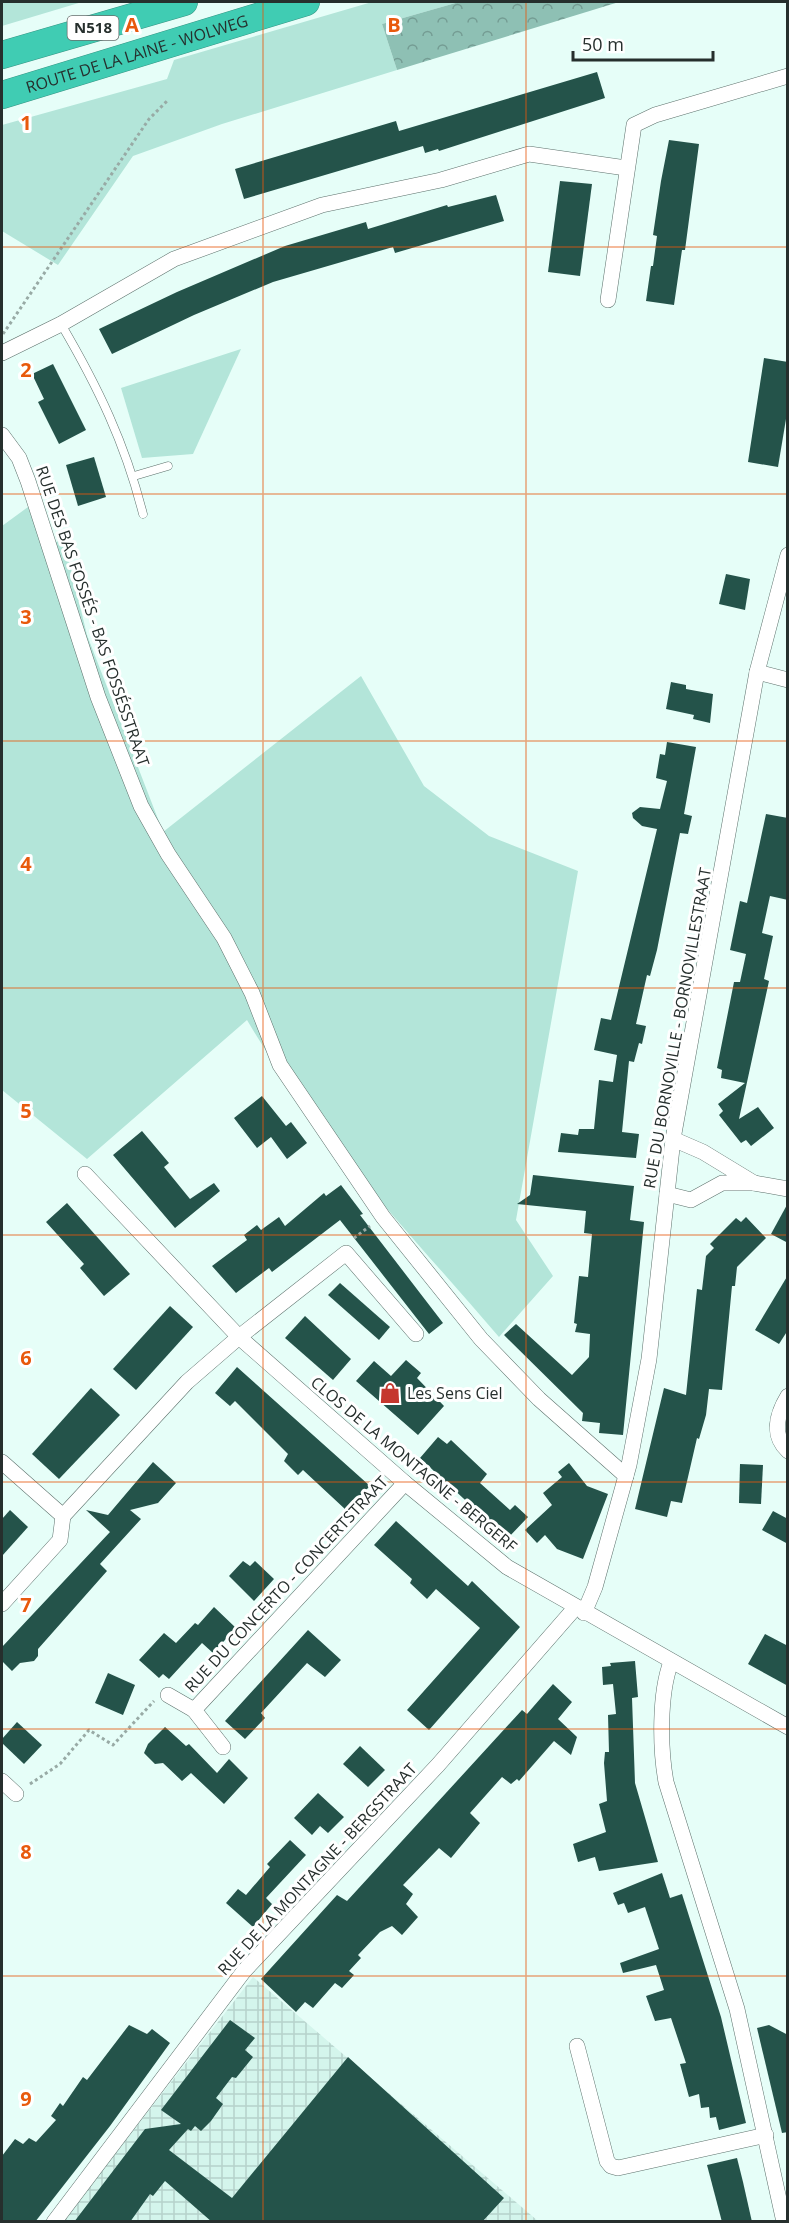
<svg xmlns="http://www.w3.org/2000/svg" width="789" height="2223" viewBox="0 0 789 2223" font-family="'Open Sans',sans-serif">
	<style>
		.industrial { fill: url(#industrial-grid) }
		.green { fill: #b3e5d9 }
		.forest { fill: url(#forest-crowns) }
		.building { fill: #24534a }
		.lines { fill: none; stroke-linecap: round; stroke-linejoin: round }
		.lane-casing { stroke: #5d716c; stroke-width: 9 }
		.street-casing { stroke: #5d716c; stroke-width: 16 }
		.highway-casing { stroke: #379584; stroke-width: 28 }
		.path { stroke: #98aaa5; stroke-width: 3; stroke-dasharray: 3 3; stroke-linecap: butt }
		.lane { stroke: #fff; stroke-width: 8 }
		.street { stroke: #fff; stroke-width: 15 }
		.highway { stroke: #40ccb3; stroke-width: 27 }
		.grid { fill: none; stroke: #e8590c; stroke-width: 1.5; stroke-opacity: 0.55 }
		.labels { text-anchor: middle; stroke-width: 6; stroke-linejoin: round; paint-order: stroke }
		.shield { fill: #fff; stroke: #676d6c; stroke-width: 1.5 }
		.shield-label { font-size: 15px; font-weight: bold; fill: #262f2d }
		.street-label { font-size: 16px; fill: #262f2d; stroke: #fff }
		.poi-label { font-size: 16px; fill: #262f2d; stroke: #fff; text-anchor: start }
		.grid-label { font-size: 20px; text-anchor: middle; font-weight: bold; fill: #e8590c; stroke: #fff; stroke-width: 6; stroke-linejoin: round; paint-order: stroke }
	</style>
	<defs>
		<pattern id="industrial-grid" width="8" height="8" patternUnits="userSpaceOnUse" patternTransform="scale(1.5)"><rect width="8" height="8" fill="#d4f5ec"/><path d="M0 4h8M4 0v8" fill="none" stroke="#b6d2cb"/></pattern>
		<pattern id="forest-crowns" width="20" height="18" patternUnits="userSpaceOnUse" patternTransform="scale(1.5)"><rect width="20" height="18" fill="#8ec0b4"/><path d="M2 6a3 3 0 1 1 6 0M12 15a3 3 0 1 1 6 0" fill="none" stroke="#749c93"/></pattern>
	</defs>
	<rect width="100%" height="100%" fill="#e6fef8"/>
	<!-- industrial -->
	<path class="industrial" d="M253,1977L538,2221L62,2222Z"/>
	<!-- green -->
	<g class="green">
		<path d="M2,2H82L2,26Z"/>
		<path d="M372,2H459L382,24L397,70L222,124L133,156L58,265L2,231V125L167,79L174,60Z"/>
		<path d="M241,349L193,454L142,458L121,388Z"/>
		<path d="M28,507L43,545L64,540L87,635L163,832L361,676L424,786L489,836L578,871L516,1220L553,1276L499,1337C412,1235 315,1136 247,1020L87,1159L2,1090V526Z"/>
	</g>
	<!-- forest -->
	<path class="forest" d="M459,2H619L397,70L382,24Z"/>
	<!-- building -->
	<g class="building">
		<path d="M597,72L605,98L439,151L438,149L425,153L423,146L244,199L235,169L396,121L399,131Z"/>
		<path d="M669,140L699,144L685,250H682L674,305L646,301L651,266H653L657,236L653,235L661,181Z"/>
		<path d="M560,181L592,184L580,276L548,272Z"/>
		<path d="M496,195L504,221L395,253L393,247L273,282L194,315L112,354L99,329L177,292L285,246L366,222L368,229L447,205L448,207Z"/>
		<path d="M764,358L788,362V407L778,467L748,462Z"/>
		<path d="M53,364L86,430L59,444L38,402L44,399L32,374Z"/>
		<path d="M94,457L106,497L78,506L66,465Z"/>
		<path d="M726,574L750,579L745,610L719,604Z"/>
		<path d="M671,682L686,685V689L713,694L710,723L693,719L694,715L666,709Z"/>
		<path d="M667,742L696,747L684,814L692,816L688,834L680,833L657,950L650,976L647,975L636,1024L646,1026L642,1044L639,1043L634,1062L629,1061L622,1132L639,1134L636,1158L558,1152L561,1133L578,1135L579,1129H594L599,1080L613,1082L617,1055L594,1050L601,1018L611,1020L657,829L642,826L633,818L632,813L640,807L660,809L667,781L656,778L660,754L665,755Z"/>
		<path d="M766,814L788,818V900L770,896L762,933L773,936L764,979L769,981L739,1119L758,1107L774,1128L751,1146L746,1140L741,1143L719,1115L723,1111L718,1104L745,1083L721,1078L722,1070L717,1068L734,982H740L746,954L730,950L740,901L747,903Z"/>
		<path d="M262,1096L286,1126L291,1122L307,1143L287,1159L271,1137L257,1148L234,1118Z"/>
		<path d="M142,1131L169,1163L164,1167L190,1199L214,1183L220,1191L175,1228L113,1155Z"/>
		<path d="M533,1175L634,1186L630,1220L644,1222L623,1435L599,1433L600,1423L582,1421L583,1413L504,1335L516,1324L572,1375L589,1357L590,1334L575,1332L577,1324L574,1323L579,1276L588,1277L592,1234L584,1233L586,1211L517,1204L530,1195Z"/>
		<path d="M341,1185L363,1214L360,1215L443,1323L429,1334L340,1220L272,1272L269,1268L236,1293L212,1266L247,1240L244,1235L257,1225L261,1230L279,1217L285,1226L324,1193L326,1196Z"/>
		<path d="M67,1203L130,1274L104,1296L80,1268L84,1264L46,1222Z"/>
		<path d="M788,1203V1243L771,1234Z"/>
		<path d="M746,1217L766,1238L737,1267L735,1286H732L722,1390L709,1389L706,1415L699,1439L697,1438L682,1503L671,1501L667,1517L635,1509L664,1388L686,1395L697,1289L702,1290L706,1256L714,1248L710,1244L736,1218L741,1222Z"/>
		<path d="M788,1275V1330L779,1344L755,1330Z"/>
		<path d="M340,1283L390,1327L379,1340L328,1295Z"/>
		<path d="M170,1306L193,1327L136,1390L113,1369Z"/>
		<path d="M305,1316L351,1359L333,1380L285,1338Z"/>
		<path d="M406,1360L421,1373L417,1378L444,1406L418,1435L356,1381L374,1361L391,1376Z"/>
		<path d="M237,1367L370,1486L346,1510L303,1470L298,1475L284,1461L288,1454L235,1401L230,1406L215,1393Z"/>
		<path d="M91,1388L120,1415L59,1479L32,1454Z"/>
		<path d="M438,1437L447,1444L451,1440L487,1474L480,1483L510,1510L515,1505L528,1517L507,1539L420,1458Z"/>
		<path d="M153,1462L176,1483L158,1503L130,1510L141,1519L100,1564L107,1571L38,1649V1656L34,1661L20,1663L12,1671L2,1661V1647L110,1532L86,1510L108,1515Z"/>
		<path d="M569,1463L587,1486L608,1494L583,1559L557,1549L545,1535L537,1543L525,1530L552,1505L543,1493L562,1477L558,1472Z"/>
		<path d="M740,1464L763,1465L761,1504L739,1503Z"/>
		<path d="M10,1510L28,1527L2,1556V1519Z"/>
		<path d="M773,1511L788,1519V1544L762,1530Z"/>
		<path d="M396,1521L468,1586L472,1581L520,1627L429,1730L407,1710L480,1628L436,1589L427,1599L410,1583L412,1579L374,1545Z"/>
		<path d="M243,1561L250,1566L255,1561L274,1579L254,1601L229,1576Z"/>
		<path d="M214,1607L236,1628L213,1653L202,1643L169,1679L163,1674L159,1678L139,1660L164,1633L176,1643L195,1623L198,1625Z"/>
		<path d="M308,1630L341,1660L325,1677L307,1663L261,1713L265,1718L245,1739L225,1721Z"/>
		<path d="M765,1634L788,1646V1686L748,1664Z"/>
		<path d="M635,1661L638,1697L632,1698L635,1783L658,1862L599,1871L595,1857L578,1862L573,1844L606,1832L599,1804L607,1801L604,1763L605,1752H609L608,1715L616,1714L613,1684L603,1685L602,1667L611,1666L610,1663Z"/>
		<path d="M108,1673L135,1685L123,1715L95,1703Z"/>
		<path d="M553,1684L572,1702L558,1719L577,1737L571,1755L554,1741L519,1781L517,1779L511,1784L502,1777L470,1813L480,1823L451,1858L439,1848L403,1885L413,1894L406,1904L418,1917L402,1935L392,1926L380,1932L358,1955L361,1958L349,1971L354,1975L342,1988L335,1983L313,2008L305,2002L296,2012L261,1979L337,1895L347,1901L522,1710L527,1714Z"/>
		<path d="M17,1722L42,1745L24,1764L2,1743V1739Z"/>
		<path d="M165,1727L186,1746L189,1744L217,1773L229,1759L248,1778L224,1804L191,1773L182,1781L163,1763L155,1764L144,1753L148,1744Z"/>
		<path d="M360,1746L385,1770L368,1787L343,1764Z"/>
		<path d="M318,1793L344,1817L328,1833L320,1826L312,1835L294,1818Z"/>
		<path d="M290,1840L306,1855L266,1898L272,1904L253,1927L226,1903L238,1889L246,1895L270,1867L267,1864Z"/>
		<path d="M662,1873L670,1898L682,1894L721,2017L746,2123L719,2130L716,2117L710,2118L709,2107L701,2108L699,2094L689,2097L680,2064L686,2063L671,2018L655,2021L646,1996L664,1990L656,1965L623,1973L620,1963L659,1949L645,1907L628,1913L624,1903L618,1905L613,1893Z"/>
		<path d="M230,2020L255,2038L245,2050L253,2057L236,2078L232,2077L216,2098L223,2104L211,2121L201,2131L195,2126L191,2131L188,2129L169,2150L232,2198L348,2057L504,2198L482,2222H212L165,2181L153,2196L150,2194L130,2222H74L145,2129L181,2124L161,2110Z"/>
		<path d="M129,2025L147,2034L152,2029L170,2043L110,2126L35,2222H2V2156L15,2139L23,2144L29,2138L36,2142L56,2120L51,2116L60,2103L63,2106L83,2077L87,2080Z"/>
		<path d="M769,2025L788,2035V2132L782,2133L757,2028Z"/>
		<path d="M737,2158L743,2182L752,2222H722L707,2165Z"/>
	</g>
	<g class="lines">
		<defs>
			<g id="lane">
				<path d="M61,324C98,387 125,443 143,514"/>
				<path d="M134,476L168,466"/>
			</g>
			<g id="street">
				<path d="M608,300L634,125L655,115L788,76"/>
				<path d="M2,353L61,324L174,259L322,205L441,180L529,154L626,168"/>
				<path d="M2,435L19,458L28,481L98,697L141,806L168,854L224,938L252,993L280,1065L383,1217L481,1339L539,1399L626,1476"/>
				<path d="M757,672L788,680"/>
				<path d="M85,1174L239,1337L405,1483L507,1567L788,1727"/>
				<path d="M754,1183L788,1189"/>
				<path d="M667,1194L691,1200L722,1183H754L703,1152L673,1139"/>
				<path d="M788,1396C777,1414 771,1435 788,1451"/>
				<path d="M2,1462L63,1516"/>
				<path d="M2,1604L60,1540L63,1516L187,1382L239,1337L346,1253L416,1334"/>
				<path d="M584,1613L595,1587L629,1465L649,1359L673,1139L757,672L788,555"/>
				<path d="M671,1662C659,1694 660,1749 666,1782L737,2009L784,2222"/>
				<path d="M168,1695L194,1710"/>
				<path d="M223,1747L194,1710L405,1483"/>
				<path d="M2,1781L16,1794"/>
				<path d="M577,2046L607,2161L611,2166L618,2168L766,2135"/>
				<path d="M54,2222L244,1971L438,1765L575,1608"/>
			</g>
			<g id="highway">
				<path d="M2,55L184,2"/>
				<path id="s1" d="M2,95L306,2"/>
			</g>
		</defs>
		<!-- lane casing -->
		<use href="#lane" class="lane-casing"/>
		<!-- street casing -->
		<use href="#street" class="street-casing"/>
		<!-- highway casing -->
		<use href="#highway" class="highway-casing"/>
		<!-- path -->
		<g class="path">
			<path d="M3,334L149,119L168,100"/>
			<path d="M354,1238L370,1226"/>
			<path d="M30,1784L60,1764L89,1730L113,1745L154,1701"/>
		</g>
		<!-- lane -->
		<use href="#lane" class="lane"/>
		<!-- street -->
		<use href="#street" class="street"/>
		<!-- highway -->
		<use href="#highway" class="highway"/>
	</g>
	<!-- grid -->
	<path class="grid" d="M263,2V2222M526,2V2222M2,247H788M2,494H788M2,741H788M2,988H788M2,1235H788M2,1482H788M2,1729H788M2,1976H788"/>
	<!-- icons -->
	<defs>
		<symbol id="shop-bare" viewBox="-9 -9 18 18"><path d="M-5-2.5h2.3a2.7 3.5 0 0 1 5.4 0H5L5.5 6h-11ZM-1.5-2.5h3a1.5 2.3 0 0 0-3 0Z" fill="#c5372e" stroke="#fff" stroke-width="2.5" paint-order="stroke"/></symbol>
	</defs>
	<g fill-rule="evenodd">
		<use href="#shop-bare" x="375" y="1378" width="30" height="30"/>
	</g>
	<g class="labels">
		<!-- shield labels -->
		<rect class="shield" x="67.5" y="16" width="51" height="24" rx="4.5"/>
		<g class="shield-label">
			<text x="93" y="33">N518</text>
		</g>
		<!-- street labels -->
		<g class="street-label">
			<text dy="6" stroke="none"><textPath href="#s1" startOffset="141">ROUTE DE LA LAINE - WOLWEG</textPath></text>
			<text transform="translate(93 616) rotate(71)" y="6">RUE DES BAS FOSSÉS - BAS FOSSÉSSTRAAT</text>
			<text transform="translate(677 1028) rotate(-80)" y="6">RUE DU BORNOVILLE - BORNOVILLESTRAAT</text>
			<text transform="translate(414 1464) rotate(40)" y="6">CLOS DE LA MONTAGNE - BERGERF</text>
			<text transform="translate(286 1584) rotate(-47)" y="6">RUE DU CONCERTO - CONCERTSTRAAT</text>
			<text transform="translate(317 1869) rotate(-47)" y="6">RUE DE LA MONTAGNE - BERGSTRAAT</text>
		</g>
		<!-- poi labels -->
		<g class="poi-label">
			<text x="407" y="1399">Les Sens Ciel</text>
		</g>
	</g>
	<g class="grid-label">
		<text x="132" y="32">A</text>
		<text x="394" y="32">B</text>
		<text x="26" y="130">1</text>
		<text x="26" y="377">2</text>
		<text x="26" y="624">3</text>
		<text x="26" y="871">4</text>
		<text x="26" y="1118">5</text>
		<text x="26" y="1365">6</text>
		<text x="26" y="1612">7</text>
		<text x="26" y="1859">8</text>
		<text x="26" y="2106">9</text>
	</g>
	<!-- border -->
	<rect width="789" height="2223" fill="none" stroke="#262f2d" stroke-width="6"/>
	<!-- scale -->
	<path d="M573 51v9h140v-9" fill="none" stroke="#262f2d" stroke-width="3"/>
	<text x="582" y="51" font-size="18" fill="#262f2d" stroke="#ffffff" stroke-width="4.5" paint-order="stroke">50 m</text>
</svg>
